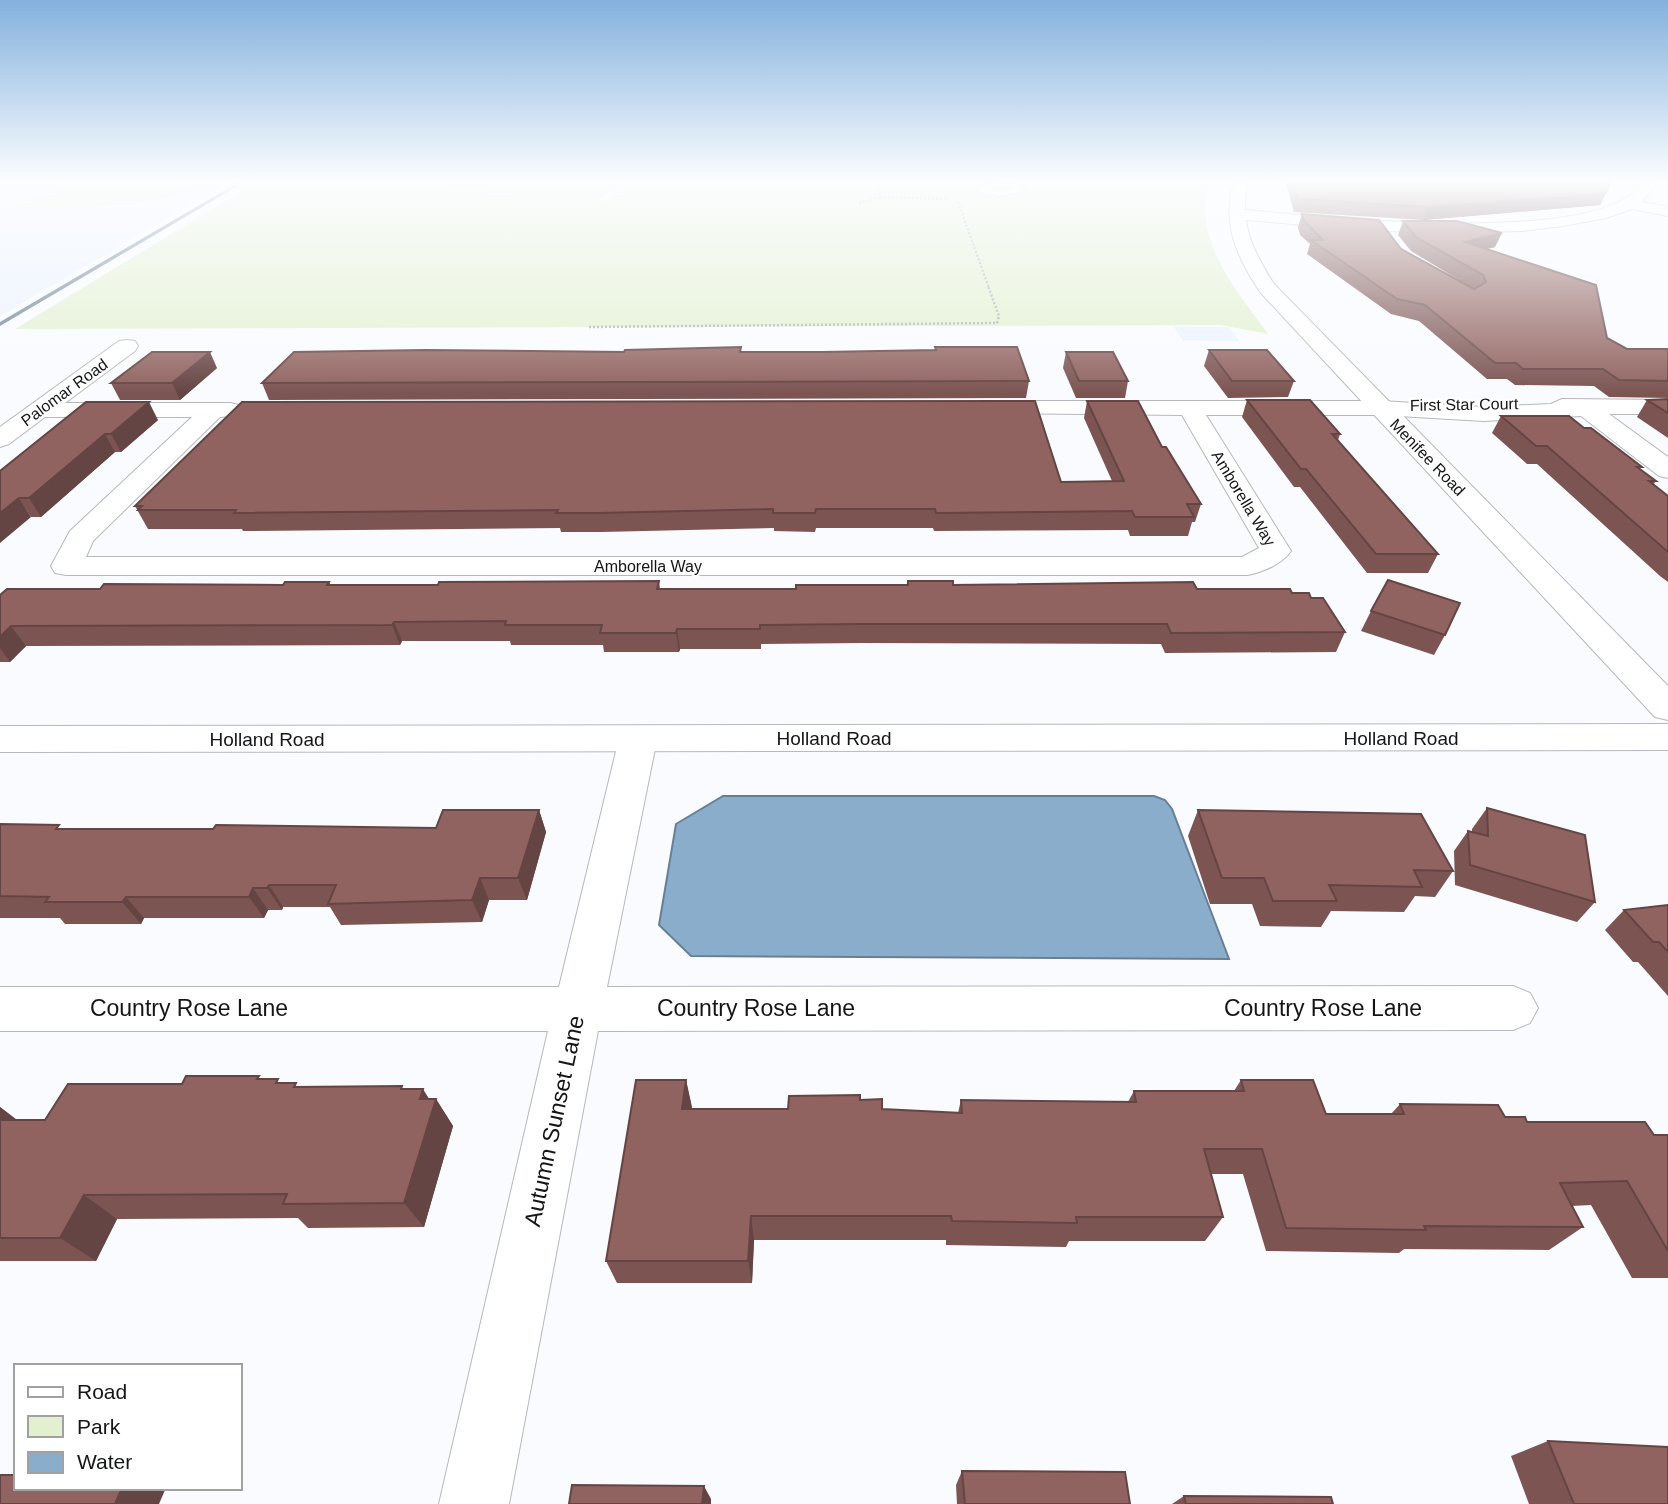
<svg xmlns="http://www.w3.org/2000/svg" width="1668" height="1504" viewBox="0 0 1668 1504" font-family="Arial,sans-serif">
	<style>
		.built { fill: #ebf2fe }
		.green { fill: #e2f0cf }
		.water { fill: #8badcc; stroke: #677f95; stroke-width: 2 }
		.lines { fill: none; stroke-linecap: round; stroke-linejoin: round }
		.stream { fill: #677f95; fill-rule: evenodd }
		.lane-casing { stroke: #b6b8bd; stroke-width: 2 }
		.street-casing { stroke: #b6b8bd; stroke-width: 2 }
		.secondary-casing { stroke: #b6b8bd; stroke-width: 2 }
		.primary-casing { stroke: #b6b8bd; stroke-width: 2 }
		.path-far1 { stroke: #aeb0b3; stroke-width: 2; stroke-dasharray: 2 2; stroke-linecap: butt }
		.path { stroke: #aeb0b3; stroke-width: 2.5; stroke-dasharray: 2 2; stroke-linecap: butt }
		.lane { fill: #fff; fill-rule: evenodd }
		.street { fill: #fff; fill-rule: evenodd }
		.secondary { fill: #fff; fill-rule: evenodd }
		.primary { fill: #fff; fill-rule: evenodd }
		.wall { fill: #7c5553 }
		.shaded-wall { fill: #654543 }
		.building { fill: #906360; stroke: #654543; stroke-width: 2 }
		.labels { text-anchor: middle; stroke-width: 5; stroke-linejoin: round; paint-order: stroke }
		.far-street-label { font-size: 16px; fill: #141516; stroke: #fff }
		.street-label { font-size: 19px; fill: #141516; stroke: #fff }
		.near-street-label { font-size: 23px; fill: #141516; stroke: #fff }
	</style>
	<rect width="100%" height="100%" fill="#f9fbff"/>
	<!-- built -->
	<g class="built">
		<path d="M0,183H228L0,316Z"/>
		<path d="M1174,327H1229L1239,341H1183Z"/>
	</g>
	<!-- green -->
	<g class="green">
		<path d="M71,183H215C149,208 82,208 13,209Z"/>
		<path d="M255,183H420L414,187L542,196L417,186L423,183H623L597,200L606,201L633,183H1211C1205,191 1205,199 1205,209C1207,259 1241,296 1268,334L1221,325L15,329Z"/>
	</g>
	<!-- water -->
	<path class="water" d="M723,796H1154L1165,800L1172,809L1229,959L691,956L659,925L676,824Z"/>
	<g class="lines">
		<!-- stream -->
		<path class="stream" d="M237,183H243L0,326V322Z"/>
		<defs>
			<path id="lane" d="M986,183L1015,184L1026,191L998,196L979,191V187ZM1002,186L1015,189L998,191L989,188Z"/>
			<g id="street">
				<path d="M1643,183H1657L1642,202L1668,206V216L1632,209L1606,218L1563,226L1522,231L1441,233L1359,230L1237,219L1229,214L1237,209C1313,216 1598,249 1643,183Z"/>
				<path d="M127,340L135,341L138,346L135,351L65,403H230L239,405L242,410L239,415L220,417L93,541L86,557H1242L1259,548L1182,415L978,413L974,408L978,403L986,401H1381L1484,407L1551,404L1562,399L1668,400V414H1609L1668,457V478L1659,476L1581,416L1484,421L1381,415H1206L1291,551C1282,564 1263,572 1248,575H66L55,573L51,566L70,531L192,417H45L9,444L0,447V427L119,341Z"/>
				<path d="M638,726L651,730L657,739L607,987L1513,986L1530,993L1538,1008L1530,1023L1513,1030L598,1031L509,1504H439L548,1031H0V987H559L619,739L625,730Z"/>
			</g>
			<path id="secondary" d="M1668,724V750L0,752V726Z"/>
			<path id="primary" d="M1234,183H1248C1238,222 1254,253 1274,284L1668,686V720L1655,717L1260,292C1238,259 1221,224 1234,183Z"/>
		</defs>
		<!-- lane casing -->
		<use href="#lane" class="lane-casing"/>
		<!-- street casing -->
		<use href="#street" class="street-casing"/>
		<!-- secondary casing -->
		<use href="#secondary" class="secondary-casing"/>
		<!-- primary casing -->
		<use href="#primary" class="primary-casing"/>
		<!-- path-far1 -->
		<g class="path-far1">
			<path d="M880,197L949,199"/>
			<path d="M958,202L989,288"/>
			<path d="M859,203L880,197L877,183"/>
		</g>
		<!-- path -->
		<path class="path" d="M589,327L997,323L999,316L988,286"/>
		<!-- lane -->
		<use href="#lane" class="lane"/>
		<!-- street -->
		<use href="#street" class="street"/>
		<!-- secondary -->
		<use href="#secondary" class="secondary"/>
		<!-- primary -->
		<use href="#primary" class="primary"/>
	</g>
	<!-- wall -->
	<g class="wall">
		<path d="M1286,183H1610L1600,205L1423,220L1294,212Z"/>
		<path d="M1302,214L1401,249L1474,289L1411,251L1398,235L1403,221L1495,247L1486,249L1607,338L1627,349H1668V398L1609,397L1594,386L1515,385L1507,379H1487L1419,321L1391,314L1307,254L1310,244L1300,235L1298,227Z"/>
		<path d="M935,347L1029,381L1026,398L269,400L262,383L624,352H822L935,350Z"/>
		<path d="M1209,350L1294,381L1288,397L1228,398L1204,366Z"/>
		<path d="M1066,352L1128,381L1125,398H1076L1063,368Z"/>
		<path d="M217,368L180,400H120L111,383Z"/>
		<path d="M1668,399V438L1637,417L1647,400Z"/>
		<path d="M1247,400L1340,434L1338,440L1438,554L1428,573H1367L1300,487H1294L1242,417Z"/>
		<path d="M1087,401L1162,447L1201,504L1195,522H1192L1188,536H1130L1128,530L934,531L933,528H816L815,532L774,531V528L601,532H561L560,528L243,531L242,529H148L135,506L1061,482L1112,481L1084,418Z"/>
		<path d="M86,402L158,420L121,452H115L41,517H31L0,471Z"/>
		<path d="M1501,416L1584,428L1642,467L1640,469L1656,481L1653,485L1668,496V582L1660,576L1537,464H1527L1492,433Z"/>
		<path d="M659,581L660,589H796L907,585L908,581L953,585L1197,589L1292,593L1311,598L1345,632L1336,652L1165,653L1161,644L862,643L761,644V649H680L679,652H604L603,645H511L510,641H402L400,645L26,646L10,662H0V595L100,589L283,585L329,582L331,585H438Z"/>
		<path d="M1371,611L1445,635L1434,655L1361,631Z"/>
		<path d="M1487,808L1595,902L1577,922L1455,885L1454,851L1468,831L1472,832V829Z"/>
		<path d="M539,810L546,832L527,900H489L482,922L341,925L330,907H283L282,910H268L264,918H144L141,924H65L60,918H0V824L63,829L436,828Z"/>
		<path d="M1198,810L1453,871L1435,897L1415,896L1404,912L1331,911L1321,927L1260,926L1252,904H1210L1188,836Z"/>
		<path d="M1668,905V996L1638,962H1633L1605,930L1624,910Z"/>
		<path d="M261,1079L299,1087L404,1089L429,1099H436L453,1126L424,1227L308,1228L298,1218L117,1219L96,1261H0V1107L17,1120H45L182,1084Z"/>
		<path d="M686,1080L692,1109H788L860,1100L882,1109L958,1113L961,1100L1128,1102L1134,1091H1234L1241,1080L1326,1114H1391L1400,1104L1505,1117L1527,1122L1654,1135H1668V1278H1632L1591,1205L1572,1206L1583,1227L1549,1250L1404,1249L1399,1253L1266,1251L1243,1174H1211L1223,1217L1205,1241H1069L1066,1247L946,1245V1240H754L752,1283H617L606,1261Z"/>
		<path d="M1548,1441L1668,1504H1529L1511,1456Z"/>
		<path d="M962,1471L1130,1504H957L956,1485Z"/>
		<path d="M1184,1496L1333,1504H1172Z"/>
	</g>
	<!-- shaded-wall -->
	<g class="shaded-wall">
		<path d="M1606,193L1600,205L1423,220L1428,207Z"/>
		<path d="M1502,233L1495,247L1459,256L1465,242Z"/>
		<path d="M210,352L217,368L180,400L172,383Z"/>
		<path d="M149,402L158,420L121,452L111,434Z"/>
		<path d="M105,434L115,452L41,517L29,498Z"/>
		<path d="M19,498L31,517L0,543V513Z"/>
		<path d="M394,622L402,641L400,645L392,625Z"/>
		<path d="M11,626L26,646L10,662L0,648V637Z"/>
		<path d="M677,629L680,649L679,652L676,633Z"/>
		<path d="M539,810L546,832L527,900L518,878Z"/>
		<path d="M480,878L489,900L482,922L472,900Z"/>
		<path d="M269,885L283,907L282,910L267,888Z"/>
		<path d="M253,888L268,910L264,918L249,897Z"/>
		<path d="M126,897L144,918L141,924L122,902Z"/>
		<path d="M686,1080L692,1107L689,1135L682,1109Z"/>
		<path d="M423,1089L434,1107L436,1099L453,1126L424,1227L404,1203L420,1099Z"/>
		<path d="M0,1107L22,1124L0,1140Z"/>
		<path d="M84,1195L117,1219L96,1261L60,1238Z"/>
		<path d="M751,1216L754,1240L752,1283L748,1261Z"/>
		<path d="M704,1486L711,1499V1504H702Z"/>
		<path d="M122,1488H160L165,1490L159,1504H115Z"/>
	</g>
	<!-- building -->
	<g class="building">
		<path d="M1293,183H1610L1606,193L1428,207L1298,199Z"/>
		<path d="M1302,214L1379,220L1401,249L1474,289L1486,282L1483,275L1416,237L1403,221H1457L1502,233L1465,242L1596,285L1607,338L1627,349H1668V381L1619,380L1603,369H1523L1516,363H1495L1425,305L1397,299L1311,240H1323L1304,221Z"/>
		<path d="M741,347L740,352H822L936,350L935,347H1017L1029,381L262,383L294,352L426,350L624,352L625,350Z"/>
		<path d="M1209,350H1267L1294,381H1232Z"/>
		<path d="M152,352H210L172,383H111Z"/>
		<path d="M1066,352H1113L1128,381H1079Z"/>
		<path d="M1668,399V413L1647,400Z"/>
		<path d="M1247,400H1310L1340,434H1332L1438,554H1376L1306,469H1301Z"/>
		<path d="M1035,401L1061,482L1124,481L1087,401H1138L1162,447H1166L1201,504H1187L1194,517H1135L1132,511L936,513L935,509H816L815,513H773V509L598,513H556L558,510L234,513L236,510H138L142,506H135L242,402Z"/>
		<path d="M86,402H149L111,434H105L29,498H19L0,513V471Z"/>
		<path d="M1501,416H1569L1584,428H1591L1642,467H1637L1656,481H1649L1668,496V552L1547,446H1536Z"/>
		<path d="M1388,580L1460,603L1445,635L1371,611Z"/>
		<path d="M659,581L657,589H796V585H908V581H953V585L1193,582L1197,589H1290L1292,593H1309L1311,598H1323L1345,632L1171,633L1167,624H862L760,625V629H677L676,633H600L602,625H505L506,621L394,622L392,625L11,626L0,637V595L7,589H100L104,584L283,585L285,582H329L327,585H438L439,582Z"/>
		<path d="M1487,808L1585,835L1595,902L1470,865L1468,831L1488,836Z"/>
		<path d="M443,810H539L518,878H480L472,900L328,904L336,885H269L267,888H253L249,897H126L122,902H45L49,897L0,896V824L59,825L56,829H213L216,825L436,828Z"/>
		<path d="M1198,810L1421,814L1453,871L1414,870L1422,887L1329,885L1337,901H1273L1264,878H1222Z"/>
		<path d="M1668,905V952L1659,942H1653L1624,910Z"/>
		<path d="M186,1076H259L257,1079H278L276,1083H296L294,1087L402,1086L401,1089H423L420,1099H436L404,1203L283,1204L287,1194L84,1195L60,1238H0V1120H45L68,1084H182Z"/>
		<path d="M636,1080H686L682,1109H788L789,1096L860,1095V1100L882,1099V1109L962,1113L961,1100L1136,1102L1134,1091H1244L1241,1080H1313L1326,1114H1404L1400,1104L1498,1105L1505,1117H1525L1527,1122H1645L1654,1135H1668V1251L1627,1181L1560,1183L1583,1227L1424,1226L1426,1230L1286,1228L1262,1149H1204L1223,1217H1076L1077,1223L952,1221L951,1216H751L748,1261H606Z"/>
		<path d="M1548,1441L1668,1447V1504H1574Z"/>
		<path d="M962,1471L1125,1472L1130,1504H965Z"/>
		<path d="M0,1475H16V1488H122L115,1504H0Z"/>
		<path d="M572,1485L704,1486L702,1504H569Z"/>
		<path d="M1184,1496L1331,1497L1333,1504H1186Z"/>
	</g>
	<!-- sky -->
	<linearGradient id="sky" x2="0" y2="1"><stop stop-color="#83b1dd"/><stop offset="0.46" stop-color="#fcfdff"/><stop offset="1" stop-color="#fcfdff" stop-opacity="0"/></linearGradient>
	<rect width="1668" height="394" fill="url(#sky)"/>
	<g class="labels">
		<!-- far-street labels -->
		<g class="far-street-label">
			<text transform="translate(64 392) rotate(-36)" y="6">Palomar Road</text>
			<text transform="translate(1464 404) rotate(-1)" y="6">First Star Court</text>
			<text transform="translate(1428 457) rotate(46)" y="6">Menifee Road</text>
			<text transform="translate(1244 498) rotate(59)" y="6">Amborella Way</text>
			<text x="648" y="572">Amborella Way</text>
		</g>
		<!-- street labels -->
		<g class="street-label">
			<text x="834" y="745">Holland Road</text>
			<text x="1401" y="745">Holland Road</text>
			<text x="267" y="746">Holland Road</text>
		</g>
		<!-- near-street labels -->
		<g class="near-street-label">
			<text x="189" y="1016">Country Rose Lane</text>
			<text x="756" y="1016">Country Rose Lane</text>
			<text x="1323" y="1016">Country Rose Lane</text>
			<text transform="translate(554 1121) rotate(-78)" y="8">Autumn Sunset Lane</text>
		</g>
	</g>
	<!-- legend -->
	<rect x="14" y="1364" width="228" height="126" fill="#ffffff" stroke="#a1a1a2" stroke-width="2"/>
	<rect x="28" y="1387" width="35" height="10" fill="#ffffff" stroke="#a1a1a2" stroke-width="2"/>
	<text x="77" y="1399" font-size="21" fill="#141516">Road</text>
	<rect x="28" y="1416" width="35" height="21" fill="#e2f0cf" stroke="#a1a1a2" stroke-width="2"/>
	<text x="77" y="1434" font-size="21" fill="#141516">Park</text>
	<rect x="28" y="1452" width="35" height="21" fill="#8badcc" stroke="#a1a1a2" stroke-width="2"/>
	<text x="77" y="1469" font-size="21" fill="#141516">Water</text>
</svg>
